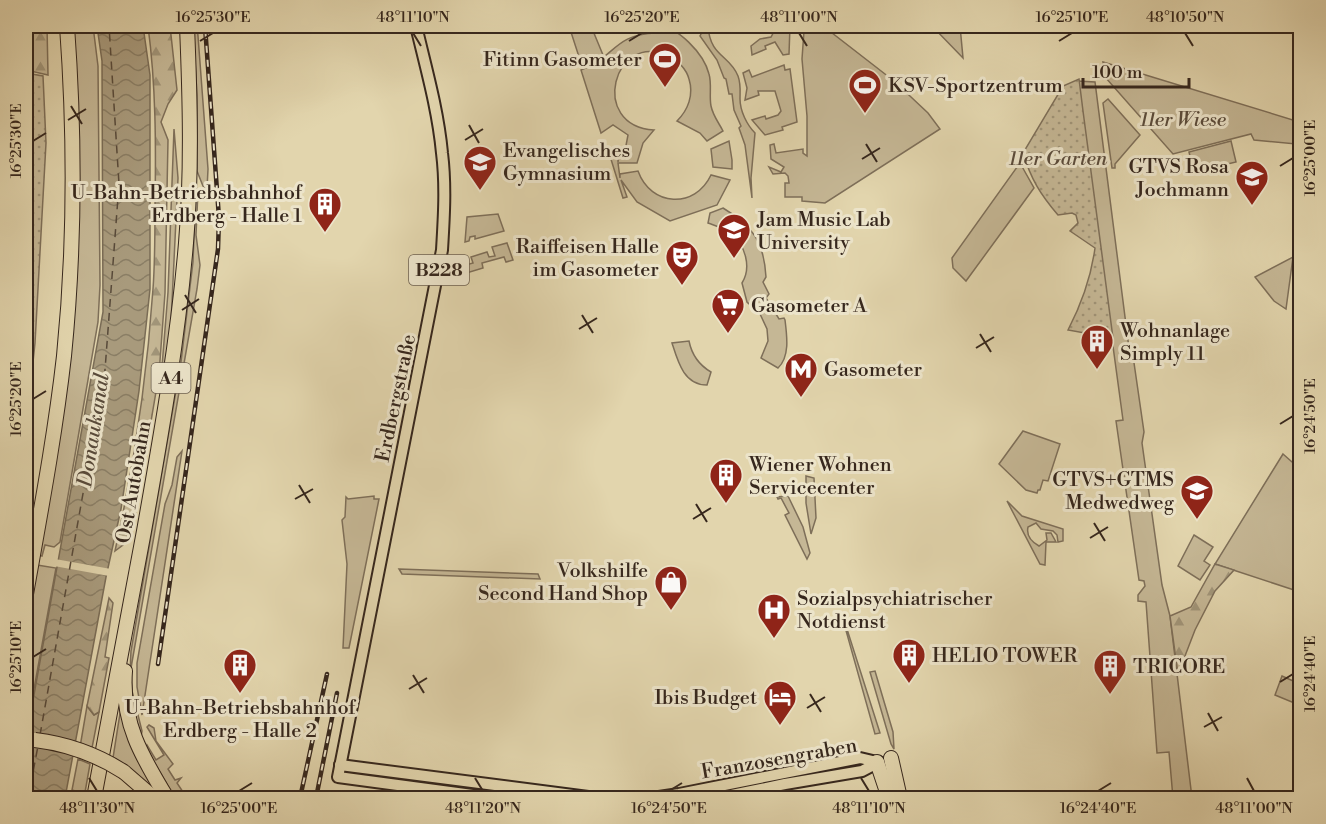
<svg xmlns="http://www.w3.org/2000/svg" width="1326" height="824" viewBox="0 0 1326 824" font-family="'Libre Bodoni',serif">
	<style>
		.green { fill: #c5b795; stroke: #7e6f59; stroke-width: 1.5 }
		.forest { fill: url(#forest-firs); stroke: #7e6f59; stroke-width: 1.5 }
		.garden { fill: url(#garden-dots); stroke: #7e6f59; stroke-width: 1.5 }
		.water { fill: url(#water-waves); stroke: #7a6c56; stroke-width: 1.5 }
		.pier { fill: #e2d5ad }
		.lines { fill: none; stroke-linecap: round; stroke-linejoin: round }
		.ferry { stroke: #584a3a; stroke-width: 1.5; stroke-dasharray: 8 6; stroke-linecap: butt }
		.primary-casing { stroke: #36271d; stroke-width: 14 }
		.highway-casing { stroke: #36271d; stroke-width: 16 }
		.primary { stroke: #e2d5ad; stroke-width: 10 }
		.highway { stroke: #e2d5ad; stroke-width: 14 }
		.rail-casing { stroke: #36271d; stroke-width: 4.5 }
		.rail { stroke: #ece4ca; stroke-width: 2; stroke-dasharray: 7; stroke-linecap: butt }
		.highway-bridge-casing { stroke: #36271d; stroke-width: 16; stroke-linecap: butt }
		.highway-bridge { stroke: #e2d5ad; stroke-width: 14 }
		.ticks { fill: none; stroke: #36271d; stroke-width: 2 }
		.labels { text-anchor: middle; stroke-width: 6; stroke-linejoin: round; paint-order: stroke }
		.shield { fill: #ece4ca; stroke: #6d6051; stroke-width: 1.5 }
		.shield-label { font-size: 18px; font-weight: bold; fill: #36271d }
		.poi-label { font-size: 20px; fill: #36271d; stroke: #ece4ca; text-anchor: start }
		.park-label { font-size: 20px; font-style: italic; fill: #5a4b3b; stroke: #ece4ca }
		.street-label { font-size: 20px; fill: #36271d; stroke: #ece4ca }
		.water-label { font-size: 21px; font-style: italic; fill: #584a3a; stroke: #ece4ca }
		.neatline { fill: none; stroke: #36271d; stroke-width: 2 }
		.ticks-label { font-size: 15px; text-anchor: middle; fill: #36271d }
	</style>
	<defs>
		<pattern id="forest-firs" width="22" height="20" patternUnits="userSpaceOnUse" patternTransform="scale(1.5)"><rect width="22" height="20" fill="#c5b795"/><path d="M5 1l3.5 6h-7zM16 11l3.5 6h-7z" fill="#a19579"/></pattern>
		<pattern id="garden-dots" width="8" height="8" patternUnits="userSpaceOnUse" patternTransform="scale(1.5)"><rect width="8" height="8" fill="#c5b795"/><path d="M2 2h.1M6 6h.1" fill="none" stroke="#a19579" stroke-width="1.8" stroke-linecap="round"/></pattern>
		<pattern id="water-waves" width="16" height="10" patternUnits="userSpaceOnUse" patternTransform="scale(1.5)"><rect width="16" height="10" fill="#a89a7c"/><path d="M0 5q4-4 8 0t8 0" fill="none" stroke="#8a7e65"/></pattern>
	</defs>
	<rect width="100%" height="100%" fill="#e2d5ad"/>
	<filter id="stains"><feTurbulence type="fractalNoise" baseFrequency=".00333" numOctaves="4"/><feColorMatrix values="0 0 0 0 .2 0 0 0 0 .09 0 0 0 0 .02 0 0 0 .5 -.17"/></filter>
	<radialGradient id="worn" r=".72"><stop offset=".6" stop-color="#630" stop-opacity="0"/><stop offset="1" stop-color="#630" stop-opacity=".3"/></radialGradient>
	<!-- green -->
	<g class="green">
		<path d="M73,26H93L98,66L100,285L98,322L60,542L54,547L45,545L42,556L38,555L79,204L77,81Z"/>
		<path d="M193,26H197L198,36L208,169L207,189L203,186L197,171V95Z"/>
		<path d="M569,26H591L603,55L593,63L585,67L583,62L581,63Z"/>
		<path d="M657,26C677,25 704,54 709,74C712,84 709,96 711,106C713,116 719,123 723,131L707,141L700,133L677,121C688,110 694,95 689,79C686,68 678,61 668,56C614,30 588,126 654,130L643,143L637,163H618L620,178V174L638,171C651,207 695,209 711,175L730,180L717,205L670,221L637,202L621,180L627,197L623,198L610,156L618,158V162L619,156H624L628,135L613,125L601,133L581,70C614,59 613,34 656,33Z"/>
		<path d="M691,26H708C710,57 730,55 738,76C741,84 740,91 740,99C740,111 747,125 755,133L751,178L752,198L745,145L739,128L741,126L734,110L732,94H729L726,79L724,78L717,60L700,36L701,34Z"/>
		<path d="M777,26H790L789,54L783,55L775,42L765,46L766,49L752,55L751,46L760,39L771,37Z"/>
		<path d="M797,26H823L894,81L928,113L940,129L825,203L802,201V197H785V183H789L788,176L785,173L773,174L769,167L781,172L784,167L771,159L770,145L774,144L776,153L803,149V153L807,156V116L802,59L804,31L797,28Z"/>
		<path d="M932,26H960L963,58Z"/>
		<path d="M1103,62L1293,120L1296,144L1254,140L1251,134L1173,154L1105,77Z"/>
		<path d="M784,65L785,70L790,69L797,122L782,127L783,130L765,135L752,120L765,116L766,119L778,115L781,111L775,91H758L759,95L745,100L747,88L743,73L749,70L752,77Z"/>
		<path d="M1077,81L1095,82L1130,356H1133L1144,432L1142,443L1162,585L1170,616L1192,798H1173L1169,752L1157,753L1146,602L1138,601V595L1145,586L1144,581L1139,580L1116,421L1123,420Z"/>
		<path d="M1108,99L1140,135L1115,164V168H1112L1103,103Z"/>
		<path d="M174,129L178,178L169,364L162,408L161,379L168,292Z"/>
		<path d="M729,141L732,160V169L713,167L711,149Z"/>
		<path d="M1231,141L1236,162L1194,172L1189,152Z"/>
		<path d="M1020,163L1034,188L966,281L953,268L952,258Z"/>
		<path d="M196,187L198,191L196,235L200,265L197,289L131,668L132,691L142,731L141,737C131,709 129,681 131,651L181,362L193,262Z"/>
		<path d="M723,208C753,226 764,242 766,277L763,282L769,294L766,298L779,319L784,318L785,320C787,336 790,357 778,368L761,358L768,341L767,329L760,314L747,302L742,283C752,267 745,245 731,233C724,228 716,226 708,223L710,213Z"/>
		<path d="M498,214L504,231L475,239V236L470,237L469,241L465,242L467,217Z"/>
		<path d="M507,243L513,260L506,262L504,257L482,263L483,268L460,275L462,266L473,263L471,257L487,252L489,257L495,256L492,247Z"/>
		<path d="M1293,257L1286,309L1274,301L1255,277Z"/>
		<path d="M689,341C692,356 699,365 711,372L707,385C684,385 678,362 672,343Z"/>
		<path d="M1023,431L1060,444L1048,481L1043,480L1040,490H1038L1037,493L1026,490L999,464Z"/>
		<path d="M182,451L142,715L137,687V663L165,504L172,485L177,457Z"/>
		<path d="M1283,454L1300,469V592L1215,564Z"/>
		<path d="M806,476L814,478L816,518L811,534L806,503Z"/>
		<path d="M374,496V499H379L349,648H343L347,564L342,520L345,517L346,497L348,499Z"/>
		<path d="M788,496L803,527L810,553L807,559L785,515L789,513L781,498L778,499L777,497Z"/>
		<path d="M1007,501L1022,516L1063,529V541L1058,542L1057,535L1053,531L1041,529L1036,523L1028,527C1026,536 1032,542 1039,546L1047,540L1046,533H1051L1056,542H1046L1045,565L1040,564Z"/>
		<path d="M1194,535L1213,547L1204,561L1210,565L1200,580L1178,566Z"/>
		<path d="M37,565L56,568L26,733V642Z"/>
		<path d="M399,569L538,574L540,579L402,574Z"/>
		<path d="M846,626L880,733L875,734L845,627Z"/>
		<path d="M875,671L893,732L894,749L891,744L870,672Z"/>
		<path d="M1282,676L1300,684L1299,705L1275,695Z"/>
		<path d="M87,706L94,715L99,712L92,748L80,747Z"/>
		<path d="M121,707L160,794L113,758Z"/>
		<path d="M149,725L154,728L156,741L173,764L168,769L175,780L181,778L177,783L187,798H175L146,748L147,745L156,760L164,755L147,727Z"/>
		<path d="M78,759L90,764L84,798H75L79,792L72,790Z"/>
	</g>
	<!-- forest -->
	<g class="forest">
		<path d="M26,26H47L48,75L26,70Z"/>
		<path d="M148,26H170L177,90L168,104L161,122L168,140L165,293L159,374L135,516L123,545L115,551C134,465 147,377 153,289C155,262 155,235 155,207C156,146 156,86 148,26Z"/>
		<path d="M1215,564L1234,570L1215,591L1195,630L1178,674L1170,616L1191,607Z"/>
		<path d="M109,598L113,603L105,657L109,658L99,712L94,715L87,706Z"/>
	</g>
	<!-- garden -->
	<g class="garden">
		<path d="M26,73L43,76L46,143L35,343L26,428Z"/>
		<path d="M1079,79L1083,111L1113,338L1068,330C1082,303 1091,278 1095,248L1070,231L1078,223L1076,215L1072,213L1058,215C1040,194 1031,179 1023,153L1063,86Z"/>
	</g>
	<!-- water -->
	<path class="water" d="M97,26H143L150,75V289L139,391L121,509L106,577L65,798H26V739L103,312L102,61Z"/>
	<!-- pier -->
	<path class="pier" d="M55,559L111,569L109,576L54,566Z"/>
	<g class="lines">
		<!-- ferry -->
		<g class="ferry">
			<path d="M40,735L105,370L119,184L109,26"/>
			<path d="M28,798L38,746"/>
		</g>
		<defs>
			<g id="primary">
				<path d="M416,26C426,68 438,110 442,153C446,185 444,217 442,250L338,777L495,798"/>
				<path d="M340,765L596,798"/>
				<path d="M616,798H652L679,794L860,758L877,762"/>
				<path d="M717,798L785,784L862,771L879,762"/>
			</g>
			<g id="highway">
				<path d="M26,594C40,515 55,436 64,356C75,246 75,136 67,26"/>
				<path d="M125,671C121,722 142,757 167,798"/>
				<path d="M891,758L900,798"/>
				<path d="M877,762L889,798"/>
				<path d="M124,772L154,798"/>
				<path d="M94,798C111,709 127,620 144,531C161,435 178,340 186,243C192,171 190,98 187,26"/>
			</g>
		</defs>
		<!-- primary casing -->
		<use href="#primary" class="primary-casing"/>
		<!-- highway casing -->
		<use href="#highway" class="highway-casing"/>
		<!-- primary -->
		<use href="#primary" class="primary"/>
		<!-- highway -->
		<use href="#highway" class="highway"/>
		<defs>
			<g id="rail">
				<path d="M158,664L218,249L219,218L205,26"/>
				<path d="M300,798L327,674"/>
				<path d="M316,798L337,693"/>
			</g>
		</defs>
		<!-- rail casing -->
		<use href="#rail" class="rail-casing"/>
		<!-- rail -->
		<use href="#rail" class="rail"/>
		<defs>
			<path id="highway-bridge" d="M35,740C68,744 96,754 124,772"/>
		</defs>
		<!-- highway-bridge casing -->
		<use href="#highway-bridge" class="highway-bridge-casing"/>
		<!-- highway-bridge -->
		<use href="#highway-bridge" class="highway-bridge"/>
	</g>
	<!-- ticks -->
	<path class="ticks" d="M413,33L421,46M799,33L807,46M1185,33L1193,46M200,41L213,33M629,41L642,33M1059,41L1072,33M71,106L82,124M68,120L86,109M469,125L479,143M465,140L483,129M33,141L46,133M866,144L877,162M862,159L880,148M1280,166L1293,158M185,295L196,313M182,310L199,299M582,315L593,333M579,329L597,318M980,334L991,352M976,348L994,337M33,399L46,391M1280,424L1293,416M299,485L310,503M295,499L313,489M696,504L707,522M693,519L711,508M1094,523L1105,541M1090,538L1108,527M33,657L46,649M413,675L424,693M1280,682L1293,674M409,689L427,678M810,694L821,712M807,708L825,697M1208,713L1218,731M1204,727L1222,717M89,778L97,791M475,778L483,791M861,778L869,791M1247,778L1254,791M239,791L252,783M669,791L682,783M1098,791L1111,783"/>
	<!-- icons -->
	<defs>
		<symbol id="stadium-pin" viewBox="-11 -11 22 30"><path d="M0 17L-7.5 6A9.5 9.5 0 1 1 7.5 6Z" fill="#8f2418" stroke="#ece4ca"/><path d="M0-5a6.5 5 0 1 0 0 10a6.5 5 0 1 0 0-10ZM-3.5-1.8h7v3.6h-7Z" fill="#fff"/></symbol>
		<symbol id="school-pin" viewBox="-11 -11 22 30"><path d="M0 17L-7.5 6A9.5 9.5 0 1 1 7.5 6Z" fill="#8f2418" stroke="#ece4ca"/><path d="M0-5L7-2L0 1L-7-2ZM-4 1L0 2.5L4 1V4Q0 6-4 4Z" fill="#fff"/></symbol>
		<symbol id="building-pin" viewBox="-11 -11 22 30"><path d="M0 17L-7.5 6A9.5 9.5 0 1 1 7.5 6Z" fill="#8f2418" stroke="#ece4ca"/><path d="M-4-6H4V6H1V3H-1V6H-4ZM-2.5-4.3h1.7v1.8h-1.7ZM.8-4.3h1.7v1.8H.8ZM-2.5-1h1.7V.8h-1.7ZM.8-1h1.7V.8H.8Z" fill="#fff"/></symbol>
		<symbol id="theatre-pin" viewBox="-11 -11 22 30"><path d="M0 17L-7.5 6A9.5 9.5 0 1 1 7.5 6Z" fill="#8f2418" stroke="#ece4ca"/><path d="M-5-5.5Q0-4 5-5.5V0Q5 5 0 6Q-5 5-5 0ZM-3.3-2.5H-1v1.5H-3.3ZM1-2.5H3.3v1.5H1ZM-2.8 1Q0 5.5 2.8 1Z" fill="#fff"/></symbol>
		<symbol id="supermarket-pin" viewBox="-11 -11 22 30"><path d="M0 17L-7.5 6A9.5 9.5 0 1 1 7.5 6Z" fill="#8f2418" stroke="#ece4ca"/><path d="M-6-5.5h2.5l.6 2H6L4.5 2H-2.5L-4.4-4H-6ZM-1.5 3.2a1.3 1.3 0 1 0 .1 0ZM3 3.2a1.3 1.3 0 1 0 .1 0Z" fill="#fff"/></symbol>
		<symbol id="metro-pin" viewBox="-11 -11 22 30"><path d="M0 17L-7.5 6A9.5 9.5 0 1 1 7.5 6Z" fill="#8f2418" stroke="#ece4ca"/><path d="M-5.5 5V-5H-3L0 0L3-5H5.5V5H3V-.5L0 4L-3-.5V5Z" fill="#fff"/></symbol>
		<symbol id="shop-pin" viewBox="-11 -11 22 30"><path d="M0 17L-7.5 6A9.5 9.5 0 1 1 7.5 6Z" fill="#8f2418" stroke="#ece4ca"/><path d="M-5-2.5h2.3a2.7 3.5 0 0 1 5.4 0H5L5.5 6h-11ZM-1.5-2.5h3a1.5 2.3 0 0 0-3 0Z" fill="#fff"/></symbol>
		<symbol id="hospital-pin" viewBox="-11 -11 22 30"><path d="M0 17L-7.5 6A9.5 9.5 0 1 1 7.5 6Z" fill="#8f2418" stroke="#ece4ca"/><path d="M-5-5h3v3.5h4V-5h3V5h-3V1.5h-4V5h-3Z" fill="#fff"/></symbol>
		<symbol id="hotel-pin" viewBox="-11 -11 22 30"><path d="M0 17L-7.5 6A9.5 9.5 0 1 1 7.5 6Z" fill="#8f2418" stroke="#ece4ca"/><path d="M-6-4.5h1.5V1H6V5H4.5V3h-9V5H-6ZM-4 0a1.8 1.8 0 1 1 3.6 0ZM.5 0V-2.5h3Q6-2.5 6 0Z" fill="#fff"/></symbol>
	</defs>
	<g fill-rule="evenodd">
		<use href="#stadium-pin" x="646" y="40" width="38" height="52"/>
		<use href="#stadium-pin" x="846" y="66" width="38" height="52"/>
		<use href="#school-pin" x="461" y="143" width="38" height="52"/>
		<use href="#school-pin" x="1233" y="158" width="38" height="52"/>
		<use href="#building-pin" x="306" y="185" width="38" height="52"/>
		<use href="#school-pin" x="715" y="211" width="38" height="52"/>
		<use href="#theatre-pin" x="663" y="238" width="38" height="52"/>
		<use href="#supermarket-pin" x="709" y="286" width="38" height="52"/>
		<use href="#building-pin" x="1078" y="322" width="38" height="52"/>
		<use href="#metro-pin" x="782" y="350" width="38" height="52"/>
		<use href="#building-pin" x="707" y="456" width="38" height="52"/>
		<use href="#school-pin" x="1178" y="472" width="38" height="52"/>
		<use href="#shop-pin" x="652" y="563" width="38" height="52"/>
		<use href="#hospital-pin" x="755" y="591" width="38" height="52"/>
		<use href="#building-pin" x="890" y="636" width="38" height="52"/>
		<use href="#building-pin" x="221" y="646" width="38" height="52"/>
		<use href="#building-pin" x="1091" y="647" width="38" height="52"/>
		<use href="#hotel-pin" x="761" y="678" width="38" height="52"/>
	</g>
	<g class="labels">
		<!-- shield labels -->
		<g class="shield">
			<rect x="409" y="255" width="60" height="30" rx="4.5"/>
			<rect x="151.5" y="363" width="39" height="30" rx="4.5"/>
		</g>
		<g class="shield-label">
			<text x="439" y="276">B228</text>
			<text x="171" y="384">A4</text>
		</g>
		<!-- poi labels -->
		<g class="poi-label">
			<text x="642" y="66" text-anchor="end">Fitinn Gasometer</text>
			<text x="888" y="92">KSV-Sportzentrum</text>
			<text x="503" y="157">Evangelisches<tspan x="503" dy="23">Gymnasium</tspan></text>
			<text x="1229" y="173" text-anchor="end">GTVS Rosa<tspan x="1229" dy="23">Jochmann</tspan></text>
			<text x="302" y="199" text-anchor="end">U-Bahn-Betriebsbahnhof<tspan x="302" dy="23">Erdberg - Halle 1</tspan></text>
			<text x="757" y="226">Jam Music Lab<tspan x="757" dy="23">University</tspan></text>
			<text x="659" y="253" text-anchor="end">Raiffeisen Halle<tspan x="659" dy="23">im Gasometer</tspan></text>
			<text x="751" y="312">Gasometer A</text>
			<text x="1120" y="337">Wohnanlage<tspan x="1120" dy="23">Simply 11</tspan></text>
			<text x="824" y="376">Gasometer</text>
			<text x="749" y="471">Wiener Wohnen<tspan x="749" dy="23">Servicecenter</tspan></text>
			<text x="1174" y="486" text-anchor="end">GTVS+GTMS<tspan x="1174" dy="23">Medwedweg</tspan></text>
			<text x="648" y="577" text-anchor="end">Volkshilfe<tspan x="648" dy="23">Second Hand Shop</tspan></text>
			<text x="797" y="605">Sozialpsychiatrischer<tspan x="797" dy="23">Notdienst</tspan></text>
			<text x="932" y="662">HELIO TOWER</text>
			<text x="1133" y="673">TRICORE</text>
			<text x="757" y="704" text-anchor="end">Ibis Budget</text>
			<text x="240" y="714" text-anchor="middle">U-Bahn-Betriebsbahnhof<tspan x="240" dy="23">Erdberg - Halle 2</tspan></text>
		</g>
		<!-- park labels -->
		<g class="park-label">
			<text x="1183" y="126">11er Wiese</text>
			<text x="1058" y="165">11er Garten</text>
		</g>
		<!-- street labels -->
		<g class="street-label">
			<text transform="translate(395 398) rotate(-78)" y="7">Erdbergstraße</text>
			<text transform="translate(133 482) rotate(-80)" y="7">Ost Autobahn</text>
			<text transform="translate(779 758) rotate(-10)" y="7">Franzosengraben</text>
		</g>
		<!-- water labels -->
		<g class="water-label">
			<text transform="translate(93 430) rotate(-81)" y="7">Donaukanal</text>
		</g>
	</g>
	<!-- margin -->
	<rect width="1326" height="824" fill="none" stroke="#e2d5ad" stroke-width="66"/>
	<!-- scale -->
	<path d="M1083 78v9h106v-9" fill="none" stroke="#36271d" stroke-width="3"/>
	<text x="1092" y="78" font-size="18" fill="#36271d" stroke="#ece4ca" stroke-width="4.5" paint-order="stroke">100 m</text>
	<rect x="33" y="33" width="1260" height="758" class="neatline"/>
	<g class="ticks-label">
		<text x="213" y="22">16°25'30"E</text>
		<text x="413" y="22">48°11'10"N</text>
		<text x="642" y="22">16°25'20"E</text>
		<text x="799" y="22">48°11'00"N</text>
		<text x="1072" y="22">16°25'10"E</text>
		<text x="1185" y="22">48°10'50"N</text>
		<text transform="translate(16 141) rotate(-90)" y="5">16°25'30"E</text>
		<text transform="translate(1310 158) rotate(-90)" y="5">16°25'00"E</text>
		<text transform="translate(16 399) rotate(-90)" y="5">16°25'20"E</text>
		<text transform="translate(1310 416) rotate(-90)" y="5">16°24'50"E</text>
		<text transform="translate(16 657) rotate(-90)" y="5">16°25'10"E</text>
		<text transform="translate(1310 674) rotate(-90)" y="5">16°24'40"E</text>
		<text x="97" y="813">48°11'30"N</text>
		<text x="239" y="813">16°25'00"E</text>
		<text x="483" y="813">48°11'20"N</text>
		<text x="669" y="813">16°24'50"E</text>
		<text x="869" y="813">48°11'10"N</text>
		<text x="1098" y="813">16°24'40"E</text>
		<text x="1254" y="813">48°11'00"N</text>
	</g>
	<rect width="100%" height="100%" filter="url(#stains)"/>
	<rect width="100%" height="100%" fill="url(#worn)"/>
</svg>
